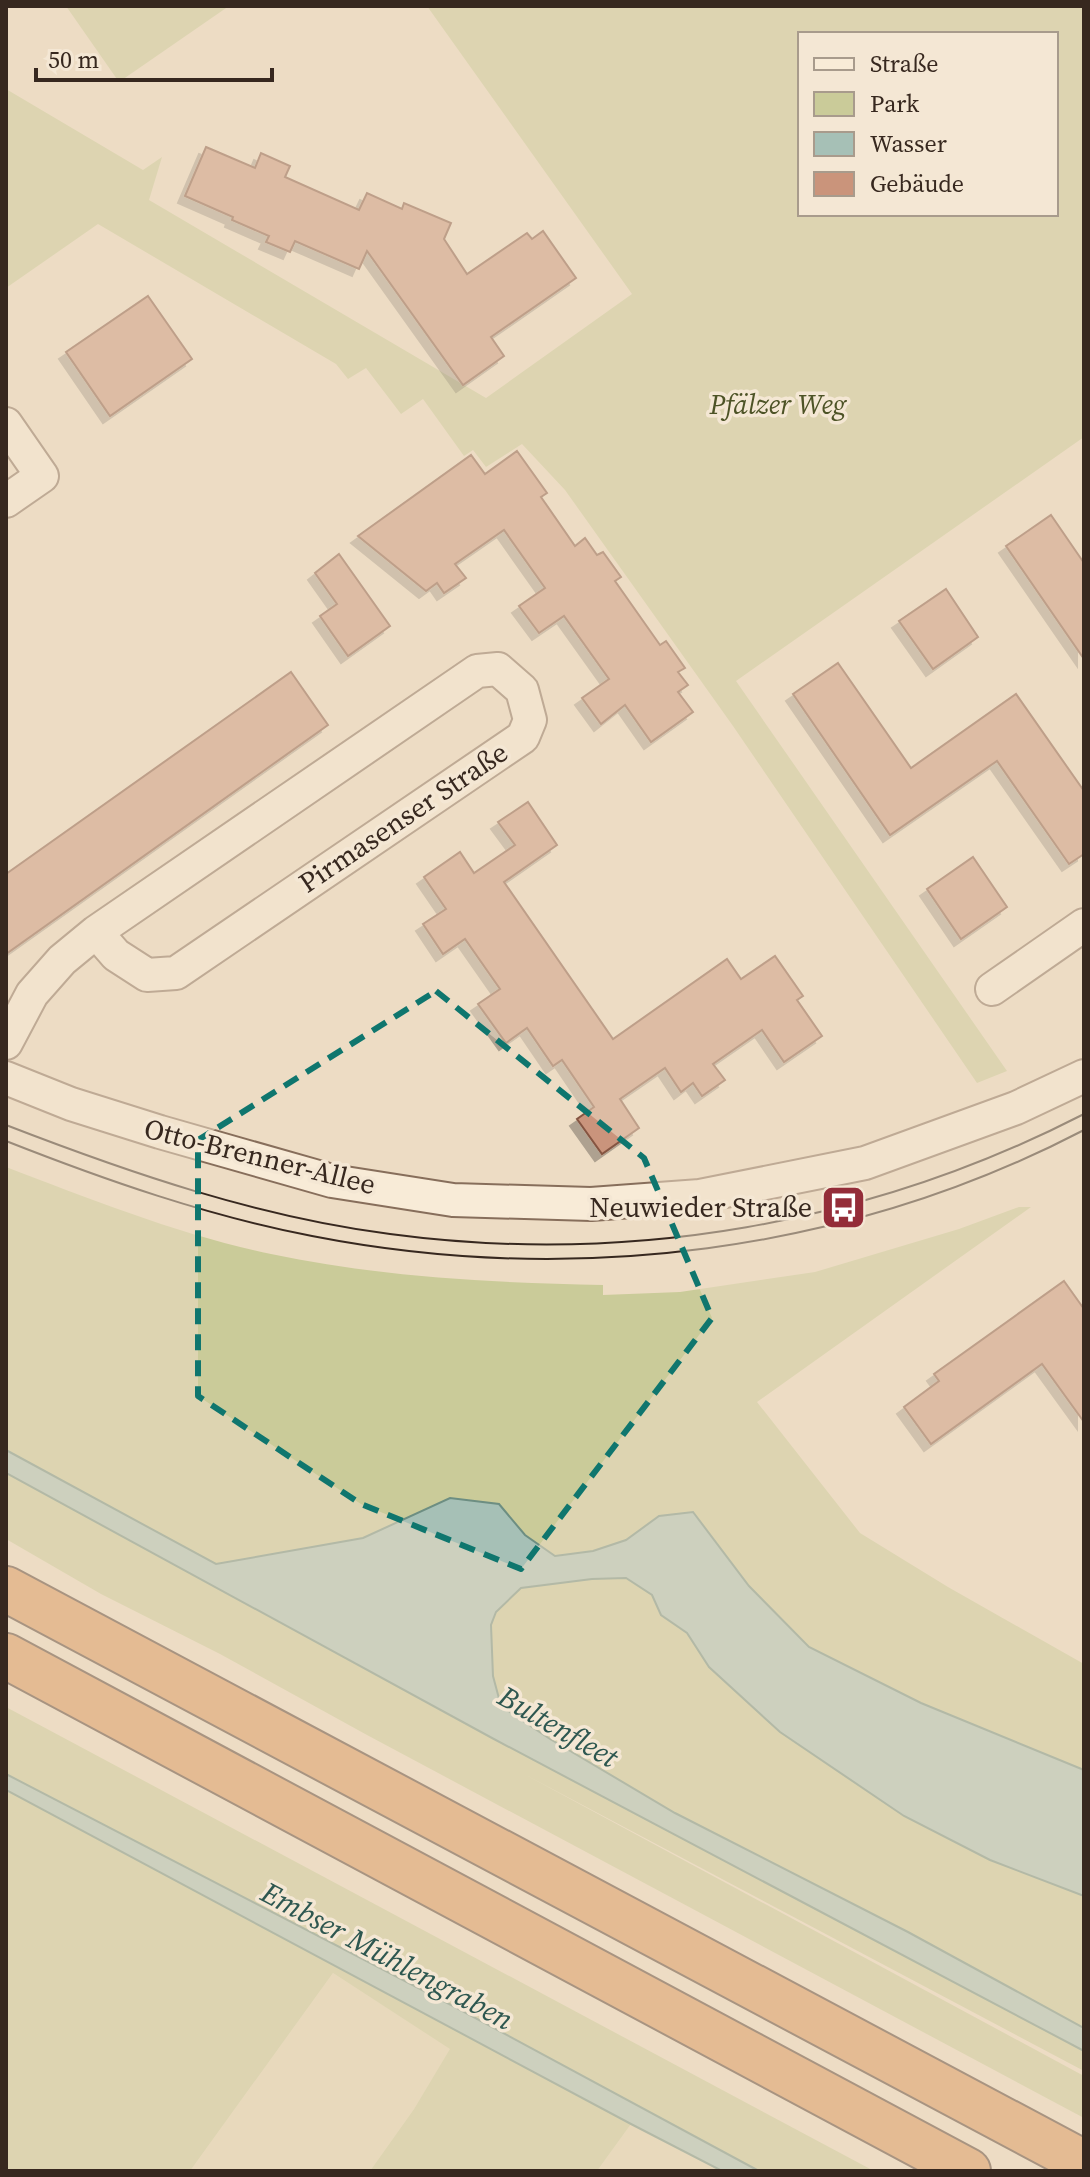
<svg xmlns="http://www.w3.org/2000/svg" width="1090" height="2177" viewBox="0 0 1090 2177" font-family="'Source Serif 4',serif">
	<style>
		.farmland { fill: #e2d5b2 }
		.green { fill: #cacb99; fill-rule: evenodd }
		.water { fill: #a6c0b6; stroke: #6d8e82; stroke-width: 2 }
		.building { fill: #ca947b; stroke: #855542; stroke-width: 2; filter: url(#shadow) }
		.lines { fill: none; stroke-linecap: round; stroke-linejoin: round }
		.minor-casing { stroke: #876e5b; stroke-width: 36 }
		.highway-casing { stroke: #553d2f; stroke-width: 48 }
		.minor { stroke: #f8ebd7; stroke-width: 32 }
		.highway { stroke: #d99258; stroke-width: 44 }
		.tram { stroke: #37281f; stroke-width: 2 }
		.marked { fill: none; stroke: #0f766e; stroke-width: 6; stroke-dasharray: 16 10; stroke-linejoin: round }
		.labels { text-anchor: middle; stroke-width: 7; stroke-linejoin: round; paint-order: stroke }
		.park-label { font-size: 28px; font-style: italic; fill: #4d5326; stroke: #f4e7d4 }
		.street-label { font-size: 28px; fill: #37281f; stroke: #f4e7d4 }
		.poi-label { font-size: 28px; fill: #37281f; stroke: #f4e7d4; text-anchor: end }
		.water-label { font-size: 30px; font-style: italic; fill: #2e5750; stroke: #f4e7d4 }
	</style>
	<defs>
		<filter id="shadow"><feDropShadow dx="-7" dy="7" stdDeviation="0" flood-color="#0004"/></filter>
	</defs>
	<rect width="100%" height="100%" fill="#eddcc4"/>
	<!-- farmland -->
	<g class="farmland">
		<path d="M333,1973L451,2049L414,2109L370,2171H190Z"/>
		<path d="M631,2124L722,2171H597Z"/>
	</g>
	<!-- green -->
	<g class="green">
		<path d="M66,6H229L119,82Z"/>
		<path d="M427,6H1084V437L736,681L1007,1071L977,1083L733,726L565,490L522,444L486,467L473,450L464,456L423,399L401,414L366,368L348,379L336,364L98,224L6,288V89L143,170L162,157L149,200L486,398L632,294ZM800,34H1056V214H800Z"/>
		<path d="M6,1167C90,1199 183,1236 271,1254C381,1277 492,1283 603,1285V1295L680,1292L815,1272L959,1229L1019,1207H1031L757,1402L860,1533L948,1587L1084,1664V2071L524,1774L1084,2076V2118L367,1735L220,1654L101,1594L6,1539Z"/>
		<path d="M6,1707L874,2171H759L455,2007L6,1774Z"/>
		<path d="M6,1790L631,2124L597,2171H370L414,2109L450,2049L333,1973L190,2171H6Z"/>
	</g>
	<!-- water -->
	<g class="water">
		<path d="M6,1450L216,1564L363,1538L450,1498L499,1504L525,1535L555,1556L593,1551L626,1540L659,1516L693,1512L749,1586L809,1647L921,1703L1084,1770V1896L990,1860L904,1816L780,1732L709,1667L687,1633L661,1615L652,1595L626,1578L592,1579L521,1588L496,1612L491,1625L493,1676L501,1706L550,1739L675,1813L908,1932L1084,2028V2051L492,1738L6,1473Z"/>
		<path d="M6,1774L455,2007L759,2171H722L631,2124L6,1790Z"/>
	</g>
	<!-- building -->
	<g class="building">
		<path d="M206,147L255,168L261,153L290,166L285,177L359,210L367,193L402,209L404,203L451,223L444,239L467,274L527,233L532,239L543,231L576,278L491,337L504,356L463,385L367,251L359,269L295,241L290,252L266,242L269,236L232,220L233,217L185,196Z"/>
		<path d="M148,296L192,359L110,416L66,352Z"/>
		<path d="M517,451L547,493L541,497L575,546L585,538L597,555L603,552L621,577L615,581L660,645L666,641L685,668L678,672L688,685L678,692L693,712L651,742L625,705L601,724L590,709L582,698L609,679L564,616L539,633L519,606L545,588L504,530L455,564L466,578L444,593L437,583L426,591L358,536L471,455L485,474Z"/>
		<path d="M1051,515L1084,563V659L1006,546Z"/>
		<path d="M339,554L390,626L348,656L320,616L337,604L315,573Z"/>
		<path d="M946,589L978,637L933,669L899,621Z"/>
		<path d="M838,663L911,768L1016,694L1084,791V854L1069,864L997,761L890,835L793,694Z"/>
		<path d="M291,672L328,725L6,954V874Z"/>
		<path d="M528,802L557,845L504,882L613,1039L727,959L741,979L775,956L803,996L797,1000L822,1036L784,1062L762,1030L713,1064L725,1080L702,1096L693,1083L681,1092L665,1068L620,1099L639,1128L602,1154L577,1119L594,1107L562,1060L553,1066L527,1028L506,1043L478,1004L500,989L465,939L443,954L423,924L446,909L424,877L460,852L474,873L515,845L498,822Z"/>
		<path d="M973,857L1007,907L961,939L927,889Z"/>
		<path d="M1064,1281L1084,1309V1422L1042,1364L931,1444L904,1407L939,1381L934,1374Z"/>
	</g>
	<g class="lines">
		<defs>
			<g id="minor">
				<path d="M6,424L42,476L6,501"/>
				<path d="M992,989L1084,925"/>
				<path d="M6,1043L32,994L62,960L96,932L477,671L498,669L522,690L530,720L523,737L176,973L147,975L116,955L96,932"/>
				<path d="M6,1078L71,1104L160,1132L332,1181L453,1200L591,1204L700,1196L865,1163L1016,1108L1084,1076"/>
			</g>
			<g id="highway">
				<path d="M6,1589L1084,2163"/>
				<path d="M6,1656L968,2171"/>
			</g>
		</defs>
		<!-- minor casing -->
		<use href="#minor" class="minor-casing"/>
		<!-- highway casing -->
		<use href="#highway" class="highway-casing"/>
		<!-- minor -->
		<use href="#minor" class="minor"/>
		<!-- highway -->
		<use href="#highway" class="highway"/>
		<!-- tram -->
		<g class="tram">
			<path d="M6,1125C130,1173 258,1217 390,1234C629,1266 870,1224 1084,1114"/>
			<path d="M6,1141C105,1180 208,1216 312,1236C573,1287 848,1253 1084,1130"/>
		</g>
	</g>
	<!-- marked area -->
	<path d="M0 0H1090V2177H0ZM436,991L644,1158L712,1318L521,1569L361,1504L198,1396V1140Z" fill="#eddcc4" fill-opacity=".55" fill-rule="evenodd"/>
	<path class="marked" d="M436,991L644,1158L712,1318L521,1569L361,1504L198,1396V1140Z"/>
	<!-- icons -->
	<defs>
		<symbol id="bus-square" viewBox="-11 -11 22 22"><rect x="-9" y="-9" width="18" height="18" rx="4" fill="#942d39" stroke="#f4e7d4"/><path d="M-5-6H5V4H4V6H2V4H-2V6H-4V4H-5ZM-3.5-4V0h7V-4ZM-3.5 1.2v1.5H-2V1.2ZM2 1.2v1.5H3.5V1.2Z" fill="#fff"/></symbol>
	</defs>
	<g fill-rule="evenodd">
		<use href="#bus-square" x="818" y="1182" width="51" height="51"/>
	</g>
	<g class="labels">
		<!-- park labels -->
		<g class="park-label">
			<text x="778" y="414">Pfälzer Weg</text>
		</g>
		<!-- street labels -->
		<g class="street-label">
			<text transform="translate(403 817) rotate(-34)" y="10">Pirmasenser Straße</text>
			<text transform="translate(260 1156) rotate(14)" y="10">Otto-Brenner-Allee</text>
		</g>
		<!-- poi labels -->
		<g class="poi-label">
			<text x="812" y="1217">Neuwieder Straße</text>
		</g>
		<!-- water labels -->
		<g class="water-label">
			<text transform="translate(558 1727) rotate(30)" y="10">Bultenfleet</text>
			<text transform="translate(387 1956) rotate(28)" y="10">Embser Mühlengraben</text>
		</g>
	</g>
	<!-- border -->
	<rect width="1090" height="2177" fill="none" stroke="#37281f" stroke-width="16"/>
	<!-- legend -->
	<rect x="798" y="32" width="260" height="184" fill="#f4e7d4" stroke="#a89b8c" stroke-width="2"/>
	<rect x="814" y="58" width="40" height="12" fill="#f8ebd7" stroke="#a89b8c" stroke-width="2"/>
	<text x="870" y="72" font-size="24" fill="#37281f">Straße</text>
	<rect x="814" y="92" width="40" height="24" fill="#cacb99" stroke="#a89b8c" stroke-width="2"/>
	<text x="870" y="112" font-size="24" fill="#37281f">Park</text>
	<rect x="814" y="132" width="40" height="24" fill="#a6c0b6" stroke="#a89b8c" stroke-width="2"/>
	<text x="870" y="152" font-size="24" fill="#37281f">Wasser</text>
	<rect x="814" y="172" width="40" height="24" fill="#ca947b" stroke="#a89b8c" stroke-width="2"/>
	<text x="870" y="192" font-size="24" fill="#37281f">Gebäude</text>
	<!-- scale -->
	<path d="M36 68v12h236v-12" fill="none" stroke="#37281f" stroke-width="4"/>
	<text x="48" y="68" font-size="24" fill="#37281f" stroke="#f4e7d4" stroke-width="6" paint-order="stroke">50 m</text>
</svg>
